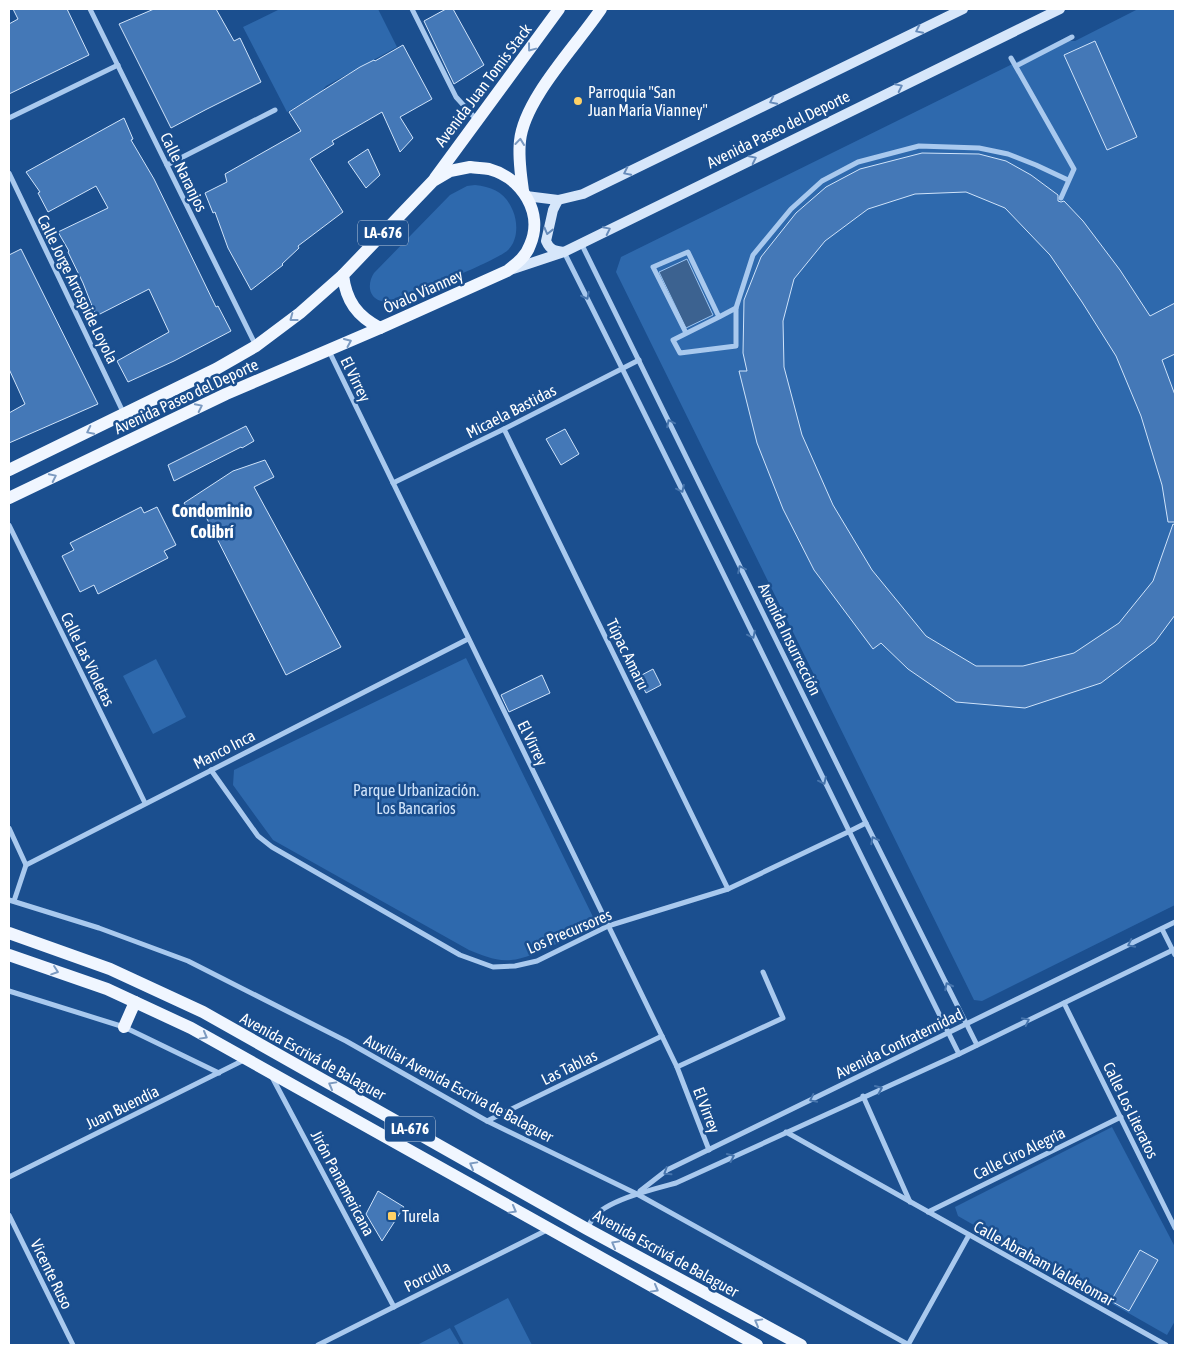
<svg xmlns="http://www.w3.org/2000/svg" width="1184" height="1354" viewBox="0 0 1184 1354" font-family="'Asap Condensed',sans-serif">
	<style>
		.green { fill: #2e69ad }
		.water { fill: #3c6290; stroke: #9cc4f0 }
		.building { fill: #4478b7; stroke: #cfe3fa }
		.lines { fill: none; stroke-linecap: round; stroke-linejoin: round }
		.street { stroke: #a9c9ee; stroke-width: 5 }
		.secondary { stroke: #d6e6fa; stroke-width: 10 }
		.primary { stroke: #f0f6ff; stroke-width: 12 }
		.oneway { stroke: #668bba }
		.oneway2 { stroke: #7b9ac1 }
		.oneway3 { stroke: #4674ac }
		.poi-dot { fill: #ffd166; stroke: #1b4f8f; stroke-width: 2 }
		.labels { text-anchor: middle; stroke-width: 5; stroke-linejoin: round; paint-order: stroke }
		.shield { fill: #1b4f8f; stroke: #bbcadd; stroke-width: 1 }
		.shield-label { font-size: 15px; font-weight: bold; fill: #fff }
		.street-label { font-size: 16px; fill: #fff; stroke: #1b4f8f }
		.poi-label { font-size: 16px; fill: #fff; stroke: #1b4f8f; text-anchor: start }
		.park-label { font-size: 16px; fill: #cfe3fa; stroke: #1b4f8f }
		.neighbourhood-label { font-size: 18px; font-weight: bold; fill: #fff; stroke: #1b4f8f }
	</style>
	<rect width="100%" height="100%" fill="#1b4f8f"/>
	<!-- green -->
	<g class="green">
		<path d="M280,9H378L397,47L326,86L320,93L287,112L243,27Z"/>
		<path d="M1138,9H1175V905L982,1001L974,1000L616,272L621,257L1059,41H1075Z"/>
		<path d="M475,185C493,187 506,193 513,211C518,223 518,240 508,250C499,260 391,305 381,301C367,297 368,282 374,273L450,195L467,186Z"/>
		<path d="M466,658L596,923C573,934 536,958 511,960C497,962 482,955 469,950L273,840L233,785L234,770Z"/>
		<path d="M156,659L186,717L153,734L123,676Z"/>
		<path d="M1112,1127L1175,1247V1321L1167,1335L958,1216L955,1207Z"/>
		<path d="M508,1298L532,1345H464L454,1326Z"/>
		<path d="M450,1328L460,1345H417Z"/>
	</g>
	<!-- water -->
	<path class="water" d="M687,259L713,315L686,328L659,272Z"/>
	<!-- building -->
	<g class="building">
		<path d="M13,9H67L89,55L9,94V24L18,19Z"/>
		<path d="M154,9H216L234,41L240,38L261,82L207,109L171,128L119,24Z"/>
		<path d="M446,9H453L484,65L454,84L424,21Z"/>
		<path d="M1095,41L1137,137L1107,150L1064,55Z"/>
		<path d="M403,45L432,99L400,117L413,138L400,152L382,112L332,141L334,144L310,159L343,212L298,246L299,248L282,264L283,265L251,290L228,248L215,212L213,213L205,193L227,182L225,174L301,131L289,112L360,67L374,60L375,61Z"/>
		<path d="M124,118L133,139L131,140L154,179L216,307L218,306L231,331L174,361L128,382L117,361L169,332L149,289L96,316L83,283L68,252L69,251L58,232L108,208L96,186L48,212L38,193L40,192L26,172Z"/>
		<path d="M368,149L380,175L366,188L348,162Z"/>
		<path d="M922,153L979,154L1006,161L1031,175L1058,195V201L1061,202L1064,201L1083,221L1120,270L1150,316L1175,303V354L1162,360L1175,395V522H1168L1162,485L1141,416L1116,356L1082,302L1050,255L1005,208L966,192L915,194L868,209L825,241L794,279L783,321L784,367L802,435L833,505L872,570L926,636L976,666H1023L1074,653L1119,623L1153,581L1173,524L1175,525V615L1155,642L1101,683L1025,708L956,702L908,669L881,643L873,649L814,570L783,509L757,443L739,371H747L743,353L744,300L761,257L796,213L826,187L860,169Z"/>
		<path d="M21,249L98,404L9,443V413L25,404L9,369V255Z"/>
		<path d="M246,426L254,441L242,448L241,447L174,481L168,465Z"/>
		<path d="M565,429L579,454L561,465L546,439Z"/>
		<path d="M265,460L274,477L254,487L341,647L286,675L204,513L193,519L184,503L233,471Z"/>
		<path d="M141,507L144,513L157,507L176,545L164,551L168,558L98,594L94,585L80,592L62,556L74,550L70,543Z"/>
		<path d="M653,669L661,685L646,693L638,677Z"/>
		<path d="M542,675L550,693L509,712L501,695Z"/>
		<path d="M378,1191L404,1207L382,1241L366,1214Z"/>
		<path d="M1140,1250L1158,1260L1129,1311L1111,1301Z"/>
	</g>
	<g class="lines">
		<!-- street -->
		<g class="street">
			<path d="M90,9L256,346"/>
			<path d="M412,9L456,97L476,119"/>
			<path d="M1011,58L1074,169L1061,198"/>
			<path d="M1016,66L1072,37"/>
			<path d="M9,118L118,65"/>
			<path d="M167,165L275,110"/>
			<path d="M9,173L124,414"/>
			<path d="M581,243L866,823L977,1045"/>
			<path d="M564,252C698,518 826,787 959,1054"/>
			<path d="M736,308L753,255L791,209L822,181L858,162L919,146L979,148L1008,154L1036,165L1068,180"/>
			<path d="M686,333L653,267L688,252L719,317L673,340L680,353L736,346V308L719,317"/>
			<path d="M329,351L677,1067L709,1150"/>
			<path d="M504,429L728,889"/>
			<path d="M393,483L504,429L639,360"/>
			<path d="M9,525L145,803"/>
			<path d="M211,770L258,836L272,847L460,955L493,967L515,966L537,961L608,926L728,889L848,832L866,823"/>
			<path d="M9,828L26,865"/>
			<path d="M9,900L99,928L188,961L346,1041L487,1121L637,1194L909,1345"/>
			<path d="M14,901L26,865L468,639"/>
			<path d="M1162,929L1175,955"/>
			<path d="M9,991L124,1027L219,1073"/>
			<path d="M1064,1003L1175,1228"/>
			<path d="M677,1067L783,1018L763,972"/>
			<path d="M272,1077L394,1307"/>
			<path d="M863,1096L910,1202"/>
			<path d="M487,1121L662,1036"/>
			<path d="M786,1132L1166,1345"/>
			<path d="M9,1177L246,1059"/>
			<path d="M640,1191L667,1170L1175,922"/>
			<path d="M928,1212L1121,1117"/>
			<path d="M9,1215L73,1345"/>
			<path d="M587,1229C589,1225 591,1221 593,1218C607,1200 654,1189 676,1183L959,1054L1175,949"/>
			<path d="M318,1345L547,1230"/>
			<path d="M908,1345L969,1235"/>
		</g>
		<!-- secondary -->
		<g class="secondary">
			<path d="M526,196L558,200L583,194L963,9"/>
			<path d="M558,200L553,210L546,241C550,250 554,251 564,252"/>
			<path d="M510,270L564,252L1060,9"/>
		</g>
		<!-- primary -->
		<g class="primary">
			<path d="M470,167C476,168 483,168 489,169C522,178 544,213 530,245C526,257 516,264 507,271L380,328C357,316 346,301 343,275L433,181L450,171Z"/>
			<path d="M435,178L559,9"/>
			<path d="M523,191C521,175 518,158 520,141C524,99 577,45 601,9"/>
			<path d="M9,470L216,369L256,346L300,313L343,275"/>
			<path d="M9,498L226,394L380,328"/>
			<path d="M9,933L110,969L203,1012L587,1229L801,1345"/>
			<path d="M9,955L107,989L191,1028L757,1345"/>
			<path d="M124,1027L135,1002"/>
		</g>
	</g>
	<!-- one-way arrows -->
	<defs><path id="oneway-chevron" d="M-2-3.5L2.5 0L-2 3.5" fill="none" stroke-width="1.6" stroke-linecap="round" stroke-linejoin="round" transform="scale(1.25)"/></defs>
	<g class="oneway">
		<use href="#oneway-chevron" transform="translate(919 30) rotate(154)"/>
		<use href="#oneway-chevron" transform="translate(899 87) rotate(-26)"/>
		<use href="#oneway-chevron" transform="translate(773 101) rotate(154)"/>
		<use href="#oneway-chevron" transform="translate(753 159) rotate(-26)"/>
		<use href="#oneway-chevron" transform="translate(627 172) rotate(154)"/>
		<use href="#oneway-chevron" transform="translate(607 230) rotate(-26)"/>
		<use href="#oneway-chevron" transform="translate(548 231) rotate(104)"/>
	</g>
	<g class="oneway2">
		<use href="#oneway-chevron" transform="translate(531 48) rotate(127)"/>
		<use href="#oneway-chevron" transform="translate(520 142) rotate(-84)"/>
		<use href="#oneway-chevron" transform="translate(293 318) rotate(143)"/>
		<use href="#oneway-chevron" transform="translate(348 342) rotate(-24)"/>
		<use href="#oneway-chevron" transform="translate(199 407) rotate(-26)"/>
		<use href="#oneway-chevron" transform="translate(90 431) rotate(154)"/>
		<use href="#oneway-chevron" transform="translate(53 477) rotate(-26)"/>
		<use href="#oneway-chevron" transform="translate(55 971) rotate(19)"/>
		<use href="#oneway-chevron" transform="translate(204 1036) rotate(29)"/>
		<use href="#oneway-chevron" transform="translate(332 1085) rotate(-151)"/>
		<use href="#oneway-chevron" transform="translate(473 1165) rotate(-151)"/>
		<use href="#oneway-chevron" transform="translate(513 1210) rotate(29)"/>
		<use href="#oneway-chevron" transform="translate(615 1244) rotate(-151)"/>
		<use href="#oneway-chevron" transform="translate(655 1289) rotate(29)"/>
		<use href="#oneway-chevron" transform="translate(758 1322) rotate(-151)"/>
	</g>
	<g class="oneway3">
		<use href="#oneway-chevron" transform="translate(586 296) rotate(63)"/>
		<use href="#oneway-chevron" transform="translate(670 423) rotate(-116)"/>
		<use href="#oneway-chevron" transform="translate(681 489) rotate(64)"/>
		<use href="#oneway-chevron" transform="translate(741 569) rotate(-116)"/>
		<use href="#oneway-chevron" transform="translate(752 635) rotate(64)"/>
		<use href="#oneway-chevron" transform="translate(823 781) rotate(64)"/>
		<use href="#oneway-chevron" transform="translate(874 840) rotate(-117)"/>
		<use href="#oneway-chevron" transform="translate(1131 944) rotate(154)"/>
		<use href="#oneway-chevron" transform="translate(948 986) rotate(-117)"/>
		<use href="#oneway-chevron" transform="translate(1026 1021) rotate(-26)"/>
		<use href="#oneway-chevron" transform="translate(879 1089) rotate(-24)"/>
		<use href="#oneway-chevron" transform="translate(813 1099) rotate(154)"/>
		<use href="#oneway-chevron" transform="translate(731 1157) rotate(-25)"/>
		<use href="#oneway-chevron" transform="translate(667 1172) rotate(147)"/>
	</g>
	<!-- markers -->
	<g class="poi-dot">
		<circle cx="578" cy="101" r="5"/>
		<rect x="387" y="1211" width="10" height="10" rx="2.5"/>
	</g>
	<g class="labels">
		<!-- shield labels -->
		<g class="shield">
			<rect x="358" y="220.5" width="50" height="25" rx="4"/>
			<rect x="385" y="1116.5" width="50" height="25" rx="4"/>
		</g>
		<g class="shield-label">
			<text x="383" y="238">LA-676</text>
			<text x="410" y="1134">LA-676</text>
		</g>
		<!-- street labels -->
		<g class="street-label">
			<text transform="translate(483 85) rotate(-53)" y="6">Avenida Juan Tomis Stack</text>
			<text transform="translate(778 129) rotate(-26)" y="6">Avenida Paseo del Deporte</text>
			<text transform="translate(184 172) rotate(64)" y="6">Calle Naranjos</text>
			<text transform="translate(78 289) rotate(64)" y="6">Calle Jorge Arrospide Loyola</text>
			<text transform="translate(423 291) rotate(-24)" y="6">Óvalo Vianney</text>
			<text transform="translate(356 379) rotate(64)" y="6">El Virrey</text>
			<text transform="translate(186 396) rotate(-25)" y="6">Avenida Paseo del Deporte</text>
			<text transform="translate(511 411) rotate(-27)" y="6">Micaela Bastidas</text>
			<text transform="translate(790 639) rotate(64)" y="6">Avenida Insurrección</text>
			<text transform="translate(628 654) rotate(64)" y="6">Túpac Amaru</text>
			<text transform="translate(88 659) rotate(64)" y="6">Calle Las Violetas</text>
			<text transform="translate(533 743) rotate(64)" y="6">El Virrey</text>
			<text transform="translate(224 749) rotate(-27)" y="6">Manco Inca</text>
			<text transform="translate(569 931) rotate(-23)" y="6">Los Precursores</text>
			<text transform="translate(899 1043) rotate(-26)" y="6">Avenida Confraternidad</text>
			<text transform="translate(313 1056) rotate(29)" y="6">Avenida Escrivá de Balaguer</text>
			<text transform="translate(569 1067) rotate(-26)" y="6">Las Tablas</text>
			<text transform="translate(459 1088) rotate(28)" y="6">Auxiliar Avenida Escriva de Balaguer</text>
			<text transform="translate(122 1107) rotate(-26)" y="6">Juan Buendía</text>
			<text transform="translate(707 1110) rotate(69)" y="6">El Virrey</text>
			<text transform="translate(1131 1110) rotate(64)" y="6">Calle Los Literatos</text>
			<text transform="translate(1019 1153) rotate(-26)" y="6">Calle Ciro Alegría</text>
			<text transform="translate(343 1183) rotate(62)" y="6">Jirón Panamericana</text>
			<text transform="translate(666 1253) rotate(29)" y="6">Avenida Escrivá de Balaguer</text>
			<text transform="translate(1044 1263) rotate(29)" y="6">Calle Abraham Valdelomar</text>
			<text transform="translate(52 1274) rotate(64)" y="6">Vicente Ruso</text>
			<text transform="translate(427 1276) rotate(-27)" y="6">Porculla</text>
		</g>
		<!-- poi labels -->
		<g class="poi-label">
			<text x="588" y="98">Parroquia "San<tspan x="588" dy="18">Juan María Vianney"</tspan></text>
			<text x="402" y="1222">Turela</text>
		</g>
		<!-- park labels -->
		<g class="park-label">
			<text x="416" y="796">Parque Urbanización.<tspan x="416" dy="18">Los Bancarios</tspan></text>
		</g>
		<!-- neighbourhood labels -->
		<g class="neighbourhood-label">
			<text x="212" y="517">Condominio<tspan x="212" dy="21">Colibrí</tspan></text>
		</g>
	</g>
	<!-- border -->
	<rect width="1184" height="1354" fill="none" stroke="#ffffff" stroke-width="20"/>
</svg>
